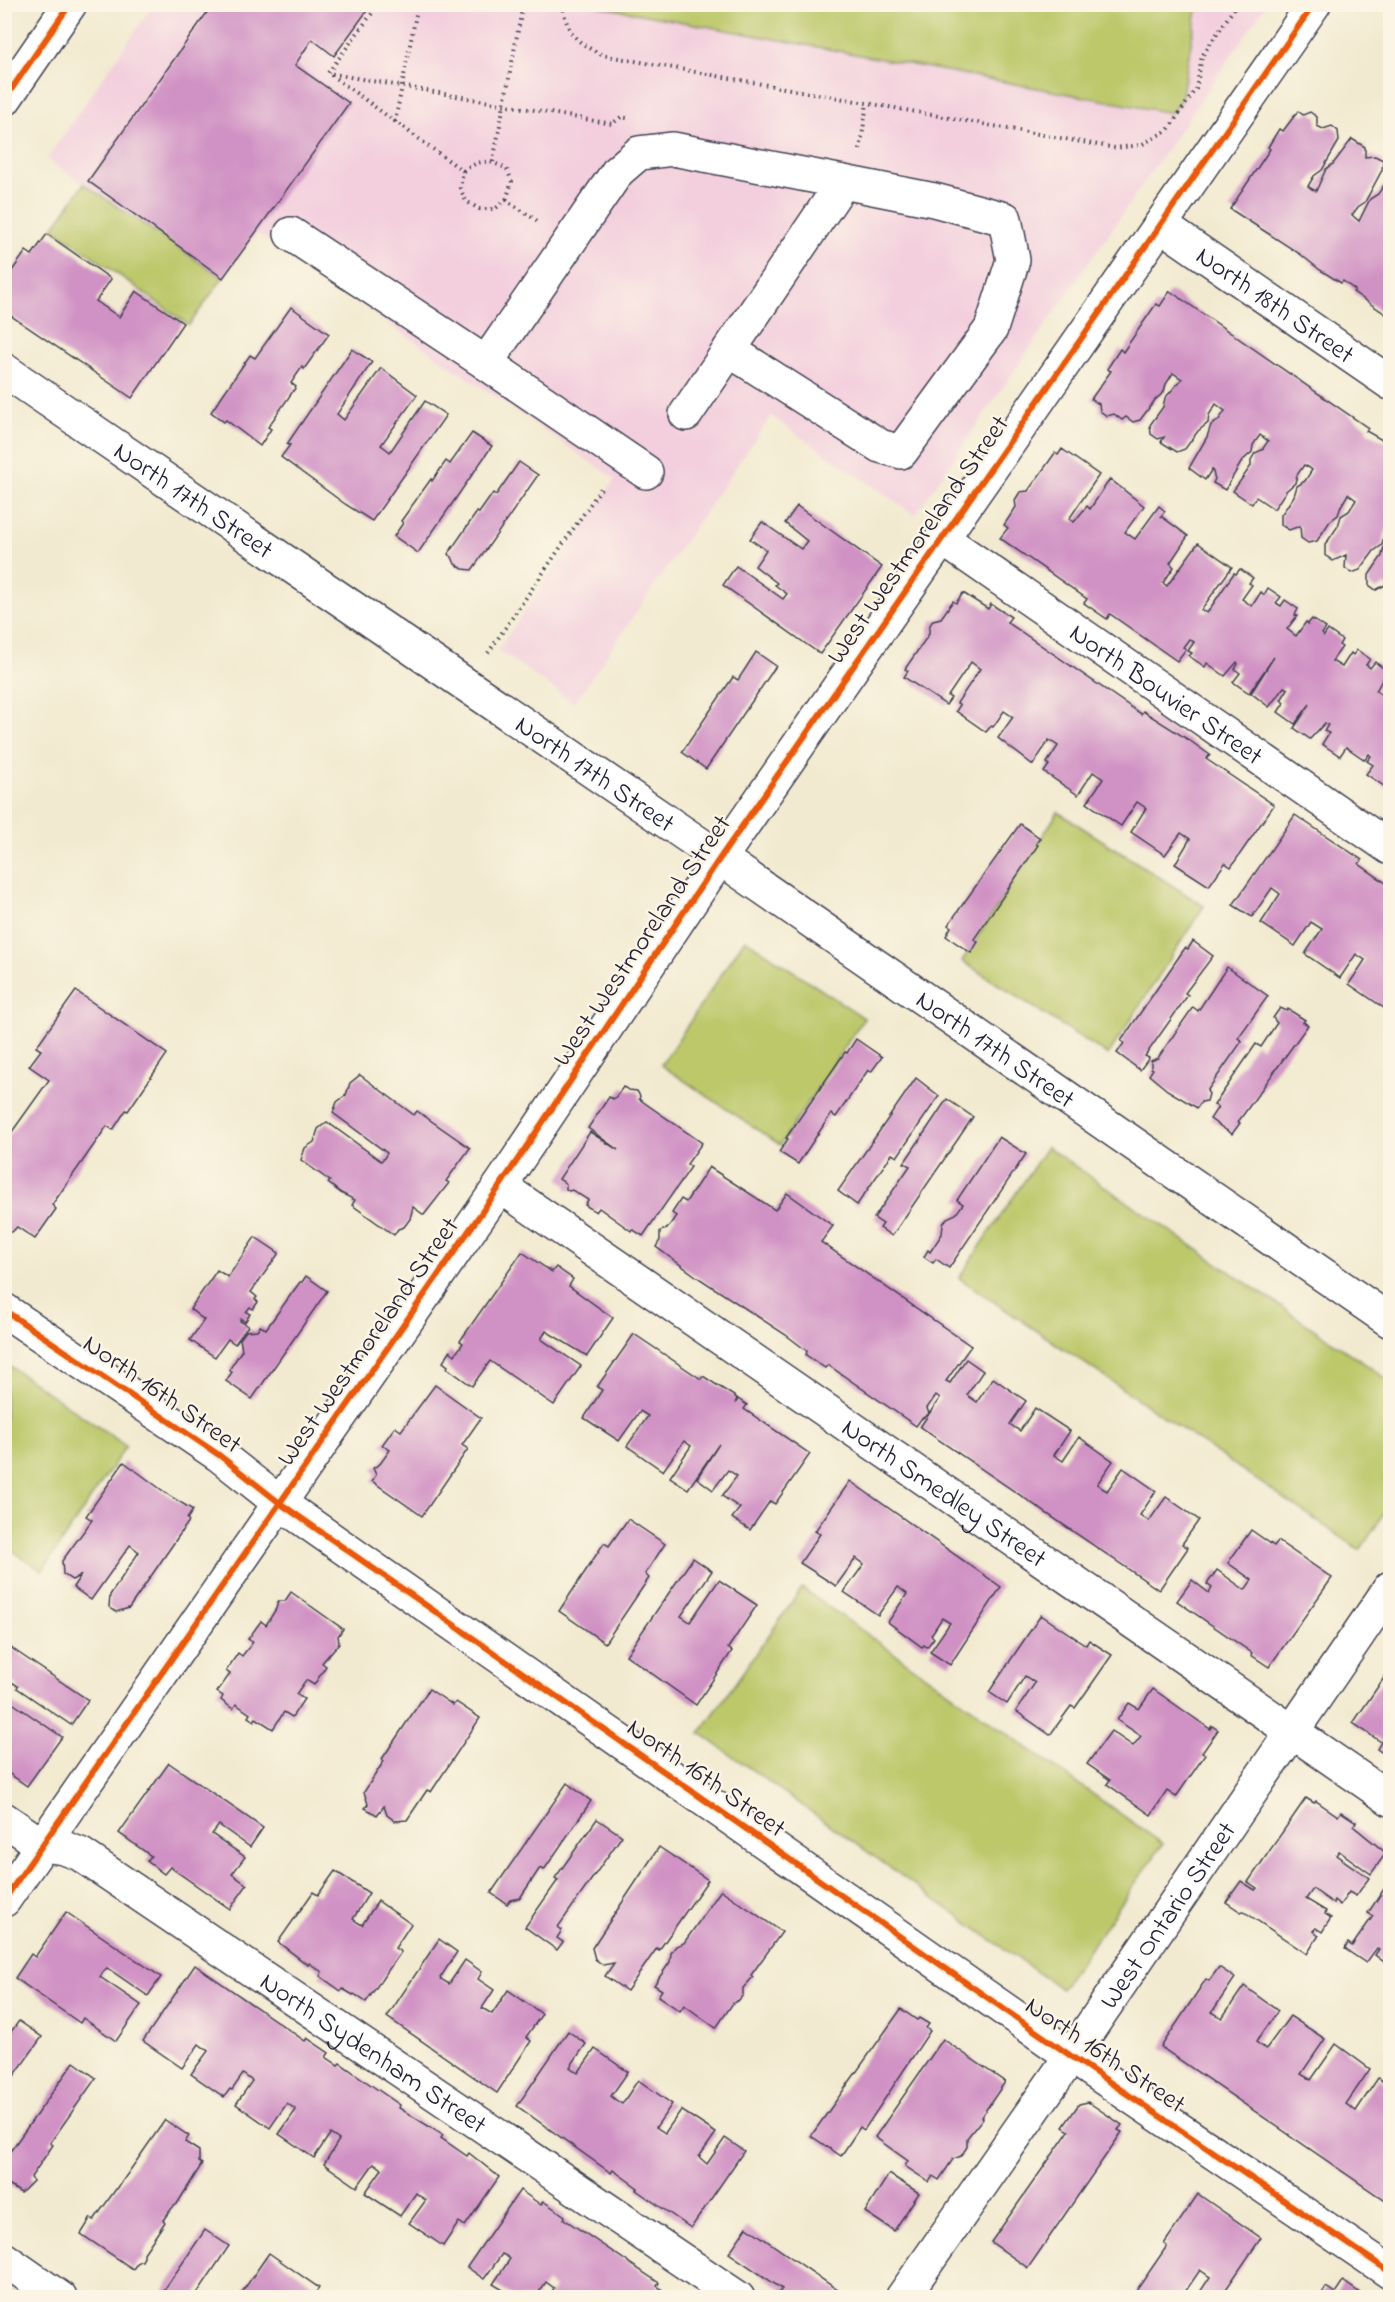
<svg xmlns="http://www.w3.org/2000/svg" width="1395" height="2302" viewBox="0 0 1395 2302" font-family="'Indie Flower',sans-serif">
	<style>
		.built { fill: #f3cfde }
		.green { fill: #bcc86a; stroke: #6f7552; stroke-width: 1.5 }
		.building { fill: #d091c4 }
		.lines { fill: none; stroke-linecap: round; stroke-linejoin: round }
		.minor-casing { stroke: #414051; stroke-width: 36 }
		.major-casing { stroke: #414051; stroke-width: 36 }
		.path { stroke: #414051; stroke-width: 4; stroke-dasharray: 1.5 4.5; stroke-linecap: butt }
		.minor { stroke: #fff; stroke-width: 33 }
		.major { stroke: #fff; stroke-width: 33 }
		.cycleway-casing { stroke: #fcf5e5; stroke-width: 10 }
		.cycleway { stroke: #e8590c; stroke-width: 6 }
		.labels { text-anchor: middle; stroke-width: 5; stroke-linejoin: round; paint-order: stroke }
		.street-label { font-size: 27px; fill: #22223b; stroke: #fcf5e5 }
	</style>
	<rect width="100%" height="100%" fill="#fcf5e5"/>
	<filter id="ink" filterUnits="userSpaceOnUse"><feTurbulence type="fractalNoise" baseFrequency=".0167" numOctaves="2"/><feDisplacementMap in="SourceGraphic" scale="12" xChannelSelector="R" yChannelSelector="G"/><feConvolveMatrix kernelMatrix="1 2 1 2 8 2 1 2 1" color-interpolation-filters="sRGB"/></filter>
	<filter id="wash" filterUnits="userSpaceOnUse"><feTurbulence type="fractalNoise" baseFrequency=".008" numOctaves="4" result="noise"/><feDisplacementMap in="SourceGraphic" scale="24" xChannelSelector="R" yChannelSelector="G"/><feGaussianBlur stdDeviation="1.35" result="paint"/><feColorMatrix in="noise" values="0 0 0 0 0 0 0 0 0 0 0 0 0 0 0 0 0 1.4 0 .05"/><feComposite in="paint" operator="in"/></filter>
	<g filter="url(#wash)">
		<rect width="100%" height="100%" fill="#f2ead0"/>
		<!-- built -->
		<g class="built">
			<path d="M153,5H1266L915,515L771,416L574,703L498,650L615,479L254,231L221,278L47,159Z"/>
			<path d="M5,2259L60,2297H5Z"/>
		</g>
		<!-- green -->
		<g class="green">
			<path d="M592,5L1198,4V5L1181,99L1171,113Z"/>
			<path d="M84,184L223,278L189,325L53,228Z"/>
			<path d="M1058,812L1204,906L1108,1055L962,961Z"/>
			<path d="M745,939L864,1018L780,1145L661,1065Z"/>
			<path d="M1047,1147L1390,1381V1505L1360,1550L959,1278Z"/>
			<path d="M5,1363L126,1446L42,1571L5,1545Z"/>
			<path d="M802,1588L1163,1844L1061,1989L700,1733Z"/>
		</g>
		<g id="blocks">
			<!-- building -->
			<g class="building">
				<path d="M213,4H372L334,56L312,39L295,65L349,103L223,278L88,181Z"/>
				<path d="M1298,111L1303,115L1310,112L1317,117V126L1323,129L1332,126L1338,131L1339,141L1322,170L1314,176L1308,186L1312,189L1316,191L1326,169L1333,164L1352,139L1365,147V157L1375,156L1383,160L1382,170L1365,202L1358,207L1352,215L1359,221L1370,199L1378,194L1390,176V317L1353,292L1355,290L1343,281L1341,283L1320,270L1300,254L1230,209L1270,149L1268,147L1279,129L1283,131Z"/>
				<path d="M47,234L111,279L96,301L119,317L136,291L183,323L132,398L4,311V282L26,251L32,255Z"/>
				<path d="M1170,291L1368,428L1366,431L1389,444L1390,441V526L1384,535L1382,545L1374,551L1360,570L1352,573L1345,568L1346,555L1333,561L1325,555V545L1338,526L1341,516L1349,511L1356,500L1348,494L1341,506L1338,515L1330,521L1317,541L1308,543L1301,538L1300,526L1289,530L1281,525V515L1294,496L1297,486L1305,481L1312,470L1308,467L1304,465L1297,475L1295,483L1286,491L1274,509L1256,497L1252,504L1233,491L1251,466V460L1255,453L1262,450L1268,441L1260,435L1253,445L1252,452L1242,461L1225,490L1213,483L1215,479L1212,469L1205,480L1189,468L1207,437L1211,425L1218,421L1225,411L1216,404L1209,415L1208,423L1198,431L1185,449L1177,452L1161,442L1164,437L1158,439L1151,434L1150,425L1163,407L1165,398L1182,379L1173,373L1166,384L1164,392L1155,400L1140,420L1133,422L1126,417L1122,420L1114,414L1107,416L1100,411L1099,404L1091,399L1111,371L1107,369L1120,349L1123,352L1156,304L1160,306Z"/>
				<path d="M291,307L329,334L304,369L302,367L291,383L296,387L268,427L271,429L260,446L226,420L224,422L211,412L250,355L255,358Z"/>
				<path d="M352,349L372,362L337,414L344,420L381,368L417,395L381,445L385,448L390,452L425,401L446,415L372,521L345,504L281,457L290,445L287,444Z"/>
				<path d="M472,433L492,446L418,553L394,536L403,523L401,521L431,479L432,481L446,461L450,464Z"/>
				<path d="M1062,449L1099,475L1069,519L1074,522L1087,506L1090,509L1110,479L1144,506L1125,532L1135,539L1159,506L1165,511L1161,516L1188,536L1170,563L1174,567L1163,583L1167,586L1198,543L1232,567L1201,610L1207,613L1234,573L1236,574L1240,569L1253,578L1249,583L1252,585L1242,599L1252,606L1261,592L1264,595L1268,588L1281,597L1276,603L1281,606L1285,600L1298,609L1295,615L1297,616L1287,629L1296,636L1306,622L1308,624L1312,619L1326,628L1322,634L1324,636L1328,630L1342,640L1339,645L1342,647L1332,661L1342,667L1351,653L1353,655L1357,650L1370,659L1366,665L1368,666L1370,668L1375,662L1387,671L1376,691L1387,698L1390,693V790L1366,774L1373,765L1367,761L1371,756L1369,754L1365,760L1346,747L1340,756L1322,744L1329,733L1324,731L1328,725L1325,723L1310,739L1294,728L1310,704L1295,724L1278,712L1284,703L1281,700L1288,689L1284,687L1269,707L1251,693L1274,657L1249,693L1233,682L1240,673L1235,669L1238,664L1237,662L1225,676L1207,663L1205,667L1189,656L1192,653L1188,651L1194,642L1189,639L1183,647L1186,649L1177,661L1110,614L1107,619L1084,603L1087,599L1000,538L1008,528L1004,525L1016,507L1015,500L1020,492L1028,491L1055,453L1058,455Z"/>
				<path d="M519,462L538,475L472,570L463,569L455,564L452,557L448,554L477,512L479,513L493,493L496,495Z"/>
				<path d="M797,506L882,567L820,654L723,585L736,566L783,599L787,594L775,585L777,583L755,566L766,550L750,539L762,522L801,549L807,541L785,523Z"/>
				<path d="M1390,542V600H1389L1388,587L1385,585L1376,590L1369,585V575L1382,556L1384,547Z"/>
				<path d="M963,593L988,609L991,604L1011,617L1007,622L1141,714L1143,711L1189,740L1210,755L1206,759L1274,805L1231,867L1225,863L1209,886L1175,864L1190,839L1181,833L1165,855L1131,832L1146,808L1137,802L1121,826L1087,803L1103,779L1093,772L1078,795L1044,772L1049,765L1047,763L1058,746L1049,740L1033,765L998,738L1013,717L1004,711L993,727L991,726L986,732L956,711L960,705L957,703L980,669L971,662L948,696L951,698L946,705L904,677L908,671L905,669L929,634V627L933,620L941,618L953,601L956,603Z"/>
				<path d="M756,652L776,666L706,769L682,752L733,677L738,680Z"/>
				<path d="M1295,815L1362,860L1359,864L1390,886V998L1384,1008L1349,984L1365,960L1356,954L1340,978L1305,954L1322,929L1311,922L1295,946L1261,923L1280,894L1272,888L1252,917L1233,905Z"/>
				<path d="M1020,824L1040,838L1036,844L1038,845L974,939L978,942L971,953L946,936L951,927L948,925Z"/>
				<path d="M1193,941L1213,956L1185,993L1188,995L1145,1056L1149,1058L1140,1070L1117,1053L1124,1043L1121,1041L1185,948L1188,949Z"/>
				<path d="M1227,967L1268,996L1238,1038L1242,1041L1207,1091L1209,1094L1207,1101L1201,1102L1197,1108L1167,1090L1149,1075L1153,1069L1151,1068V1061L1158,1058L1193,1007L1198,1011Z"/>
				<path d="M76,991L167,1054L128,1111L126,1110L113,1130L107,1126L52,1205L56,1209L35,1239L17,1227L12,1232H6L4,1143L49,1080L29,1066L41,1050L36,1047Z"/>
				<path d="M1280,1008L1287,1011L1288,1009L1305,1020L1303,1022L1308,1025L1238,1122L1240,1123L1232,1134L1210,1119L1218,1107L1214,1105L1256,1044L1261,1047L1277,1023L1273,1018Z"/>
				<path d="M856,1039L882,1057L871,1072L868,1070L836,1117L831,1114L798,1164L779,1152L788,1139L786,1138L845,1052L847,1053Z"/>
				<path d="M360,1075L414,1115L417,1111L470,1148L446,1181L449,1183L424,1215L413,1207L410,1219L404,1227L398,1229L394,1235L352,1205L355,1200L341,1193L328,1183L330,1181L301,1160L305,1148L314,1142L318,1129L327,1122L381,1161L384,1158L387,1153L333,1113L337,1102L346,1095L350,1083Z"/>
				<path d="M916,1078L939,1096L897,1157L892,1154L857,1205L838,1191Z"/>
				<path d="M623,1087L629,1090L637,1091L640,1096L639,1099L702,1143L687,1164L691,1167L643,1236L632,1229L631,1231L599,1208L596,1212L585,1205L588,1200L572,1190L569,1191L566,1189V1184L559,1179L590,1132L618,1150L588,1128L609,1097L613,1099L615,1098Z"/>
				<path d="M947,1099L973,1117L892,1236L880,1228L883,1224L874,1218L910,1166L904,1163Z"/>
				<path d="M999,1137L1026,1154L949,1268L936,1259L933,1263L924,1257L928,1250L930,1252L942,1234L943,1224L947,1218L956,1214L963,1204L957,1200Z"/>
				<path d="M709,1167L775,1210L787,1193L833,1226L821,1242L971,1346L946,1381L950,1383L966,1359L983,1371L967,1395L977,1402L993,1378L1026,1401L1010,1424L1015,1428L1020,1431L1035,1408L1070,1431L1054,1455L1063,1461L1079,1437L1113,1461L1097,1484L1102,1488L1107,1491L1123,1468L1156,1491L1140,1515L1149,1521L1166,1497L1199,1520L1182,1544L1188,1548L1159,1590L920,1427L940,1398L936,1395L927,1408L929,1414L921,1419L916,1426L828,1365L825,1368L806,1355L807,1351L786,1335L700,1279L656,1247L660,1240V1231L667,1229L676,1216L672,1213L681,1199L686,1202Z"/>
				<path d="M255,1237L279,1253L251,1292L257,1297L255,1299L258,1302L253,1309L250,1307L246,1312L250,1314L245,1322L241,1319L240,1321L248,1326L235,1344L228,1339L215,1357L190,1340L204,1320L190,1309L217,1270L228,1277Z"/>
				<path d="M522,1252L552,1272L556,1267L573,1279L569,1286L613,1318L587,1356L546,1331L541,1339L581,1366L554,1405L490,1361L472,1386L447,1368L448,1366L443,1362L450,1351L455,1355L463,1343L460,1341Z"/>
				<path d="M306,1276L327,1291L252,1399L226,1381L232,1372L229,1370L242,1350L240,1339L246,1331L257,1330L260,1326L266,1329L300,1282H302Z"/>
				<path d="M634,1334L701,1379L703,1376L737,1398L735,1404L738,1399L747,1405L744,1409L810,1454L775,1504L770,1501L750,1530L732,1518L740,1508L722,1496L737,1476L728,1470L713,1490L697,1478L719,1444L688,1489L670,1477L691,1446L684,1441L663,1471L627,1446L648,1416L640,1411L619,1441L584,1418L602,1390L597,1387Z"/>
				<path d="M435,1385L481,1418L462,1445L468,1449L422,1516L372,1481L376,1475L373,1468L380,1464L390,1450L382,1445L395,1427L401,1431Z"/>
				<path d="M124,1462L170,1496L193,1510L187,1519L189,1521L129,1608L116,1612L109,1607L110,1595L139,1552L130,1545L91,1600L73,1587L81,1575L72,1580L63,1574L62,1561L92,1520L86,1516Z"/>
				<path d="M850,1481L1001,1587L950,1665L930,1652L950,1623L942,1618L931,1635L934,1638L927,1647L924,1645L922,1647L888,1622L907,1594L898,1587L878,1615L844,1592L864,1564L856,1558L836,1586L800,1563L820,1534L815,1531Z"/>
				<path d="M628,1519L665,1544L645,1574L649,1578L605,1643L559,1611L604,1543L609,1546Z"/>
				<path d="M1251,1530L1274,1546L1278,1541L1332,1578L1269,1667L1251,1655L1252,1653L1177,1601L1192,1580L1209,1593L1212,1588L1207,1584L1217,1570L1245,1590L1252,1580L1228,1563Z"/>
				<path d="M693,1558L712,1571L681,1616L690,1622L719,1580L757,1605L728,1648L732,1651L696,1705L626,1655Z"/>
				<path d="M291,1592L343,1629L338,1636L339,1643L322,1663L326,1666L314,1685L306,1680L296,1694L304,1699L292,1717L284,1712L273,1729L256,1718L254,1721L248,1717L250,1714L236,1704L233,1709L221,1700L223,1696L217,1692L230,1674L226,1671L238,1653L242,1656L253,1642L248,1639L261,1621L266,1625L276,1609L278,1601H285Z"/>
				<path d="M1041,1615L1086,1645L1089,1640L1112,1655L1075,1708L1071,1706L1050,1735L1016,1711L1035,1683L1025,1676L1007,1704L989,1692Z"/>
				<path d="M4,1643L88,1700L71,1725L17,1688L18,1686L4,1677Z"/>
				<path d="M1390,1669V1758L1377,1749L1381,1742L1353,1723Z"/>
				<path d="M429,1689L453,1705L456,1702L480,1718L431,1792L427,1790L407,1820L395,1821L387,1815L384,1806L377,1815L365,1808L368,1804L364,1792L384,1761L382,1759Z"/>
				<path d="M1153,1689L1210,1729L1212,1726L1218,1730L1202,1753L1205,1755L1176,1797L1167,1791L1151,1815L1107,1784L1110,1780L1087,1764L1111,1731L1133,1746L1141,1736L1117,1720L1129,1703L1139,1709Z"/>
				<path d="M8,1700L62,1737L27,1786L4,1770V1701L6,1702Z"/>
				<path d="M169,1763L263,1828L250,1847L219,1825L212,1834L245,1857L232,1874L247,1885L230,1909L170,1867L164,1874L147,1861L151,1856L119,1833Z"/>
				<path d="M567,1783L591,1801L544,1870L540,1868L520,1898L510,1900L507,1904L491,1893Z"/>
				<path d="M1306,1798L1314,1803L1316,1801L1338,1816L1341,1812L1356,1822L1353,1826L1386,1853L1371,1874L1339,1851L1336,1855L1369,1878L1356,1896L1349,1892L1340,1905L1334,1900L1333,1903L1313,1889L1306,1899L1326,1911L1325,1914L1331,1918L1322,1932L1316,1928L1313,1931L1319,1935L1307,1954L1243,1911L1241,1912L1226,1902L1241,1881L1255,1890L1257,1888L1248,1882Z"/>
				<path d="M597,1819L622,1836L558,1927L562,1930L557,1938L563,1942L557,1950L525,1927L558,1880L555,1878Z"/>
				<path d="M659,1847L708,1880L659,1950L657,1948L627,1991L605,1976L614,1963L603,1965L595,1959L592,1948Z"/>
				<path d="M335,1871L369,1893L353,1919L357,1922L362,1925L378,1901L411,1924L395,1948L401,1952L366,2002L354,1994L353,1995L343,1989L341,1991L320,1976L322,1972L309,1963L308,1965L278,1942L313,1892L318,1895Z"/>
				<path d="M1390,1880V1958L1387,1964L1375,1955L1379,1949L1377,1948L1366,1963L1345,1949L1348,1943L1352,1946L1373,1916L1368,1913Z"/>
				<path d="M721,1890L782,1932L751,1975L753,1977L743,1988V1995L739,2000L733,2003L716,2028L684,2005L680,2011L658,1996L662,1990L654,1985L670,1962L671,1953L676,1946L684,1943Z"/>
				<path d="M66,1912L161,1977L148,1996L107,1968L103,1972L100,1977L141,2005L116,2041L83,2018L80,2023L15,1978L31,1954L35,1957Z"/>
				<path d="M439,1939L457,1952L440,1978L444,1981L449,1984L465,1960L482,1972L478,1979L494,1990L482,2008L492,2014L508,1990L542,2014L526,2037L531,2041L497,2093L387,2017Z"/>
				<path d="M195,1965L305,2041L307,2038L329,2053L326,2057L338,2065L340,2063L371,2085L400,2105L399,2108L443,2135L441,2138L467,2156L469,2153L499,2177L465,2226L459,2222L443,2246L409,2223L426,2200L421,2197L416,2193L400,2216L365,2193L382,2169L374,2163L357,2187L324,2164L339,2140L335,2137L330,2134L314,2158L279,2134L296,2110L287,2103L270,2128L236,2104L252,2081L243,2074L232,2090L230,2089L224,2097L191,2074L208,2051L199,2044L182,2068L143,2041Z"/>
				<path d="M1219,1967L1235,1978L1212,2012L1222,2018L1244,1986L1278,2011L1256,2042L1266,2049L1290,2016L1325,2039L1301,2074L1311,2080L1336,2044L1370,2069L1346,2104L1356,2111L1378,2078L1390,2087V2204L1161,2047L1206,1979L1209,1981Z"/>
				<path d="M901,2009L917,2020L919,2018L929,2024L926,2028L930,2031L864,2130L860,2127L841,2156L811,2136Z"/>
				<path d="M19,2021L42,2037L4,2090V2041Z"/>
				<path d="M568,2031L586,2044L570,2067L575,2071L578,2073L595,2049L628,2072L611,2096L617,2101L622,2104L638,2080L672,2104L656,2127L665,2133L681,2110L716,2133L699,2157L707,2164L725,2138L744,2151L691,2228L636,2190L638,2188L613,2170L611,2173L517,2106Z"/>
				<path d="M943,2039L1005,2082L981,2117L983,2118L967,2138V2147L961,2156L953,2159L939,2180L933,2176L929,2182L905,2166L908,2161L875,2137Z"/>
				<path d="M74,2062L96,2078L50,2143L53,2145L31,2177L33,2181L21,2193L4,2182V2160Z"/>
				<path d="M1088,2102L1122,2125L1118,2130L1122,2132L1028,2268L991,2242L1069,2131L1063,2127L1079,2104Z"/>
				<path d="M165,2120L189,2136L185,2142L199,2151V2162L202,2164L177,2204L172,2208L163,2220L165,2222L144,2253V2257L142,2261H139L133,2269L81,2234L91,2218L94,2220L116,2189H117Z"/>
				<path d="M889,2174L919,2193L894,2231L865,2212Z"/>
				<path d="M520,2190L541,2205L543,2201L565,2216L564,2219L659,2283L657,2286L671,2296L670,2298H548L554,2288L546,2282L535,2298H516L493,2284L510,2259L506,2256L502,2254L484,2279L467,2267Z"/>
				<path d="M1198,2194L1261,2238L1220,2298H1196L1210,2277L1200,2270L1181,2298H1157L1159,2294L1157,2292L1153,2298H1145L1136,2291L1167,2246L1164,2244Z"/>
				<path d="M747,2227L839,2291L834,2298H780L777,2295L782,2289L729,2253Z"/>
				<path d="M205,2230L229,2246L194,2298H163L160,2296Z"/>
				<path d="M269,2253L319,2288L312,2298H238Z"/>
				<path d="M1343,2281L1367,2298H1319L1326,2287L1335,2293Z"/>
			</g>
		</g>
	</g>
	<g filter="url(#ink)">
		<use href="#blocks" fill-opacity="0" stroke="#414051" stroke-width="1.5"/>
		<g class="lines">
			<defs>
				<g id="minor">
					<path id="s1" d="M1162,226L1390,383"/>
					<path d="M291,234L486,363"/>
					<path id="s2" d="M4,370L720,858L1390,1321"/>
					<path d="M686,414L843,182L934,200L1005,219L1013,260L991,329L901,452L880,446L729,350"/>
					<path d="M646,472L486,363L618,171L639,153L673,149L843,182"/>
					<path id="s3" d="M943,539L1390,848"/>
					<path id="s4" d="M500,1186L1390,1799"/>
					<path d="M4,1310L219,1455L281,1504L1071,2056L1390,2272"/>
					<path id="s5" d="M4,1819L42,1845L64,1848L80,1854L738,2298"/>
					<path d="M4,1900L500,1186L720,858L1314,4"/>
					<path d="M4,2259L60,2298"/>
					<path id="s6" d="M902,2298L1071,2056L1390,1588"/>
				</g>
				<path id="major" d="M4,100L70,4"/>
			</defs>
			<!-- minor casing -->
			<use href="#minor" class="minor-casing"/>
			<!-- major casing -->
			<use href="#major" class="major-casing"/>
			<!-- path -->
			<g class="path">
				<path d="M379,4L328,73L612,124L621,117L627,118"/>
				<path d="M562,4C568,35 575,41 602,55L1115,148L1141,145L1168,130L1196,89L1202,56L1237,4"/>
				<path d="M331,75L463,171L460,188L466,201L479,209H495L506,200L539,222"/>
				<path d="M395,122L418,4"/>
				<path d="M860,150L867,103"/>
				<path d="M493,162L523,4"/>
				<path d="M463,171C481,159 488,159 507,169L512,182L506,200"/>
				<path d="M488,653L602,487"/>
			</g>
			<!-- minor -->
			<use href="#minor" class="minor"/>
			<!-- major -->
			<use href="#major" class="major"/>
			<defs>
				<g id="cycleway">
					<path d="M4,100L70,4"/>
					<path d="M4,1310L219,1455L281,1504L1071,2056L1390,2272"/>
					<path d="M4,1900L500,1186L720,858L1314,4"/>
				</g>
			</defs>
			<!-- cycleway casing -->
			<use href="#cycleway" class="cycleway-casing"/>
			<!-- cycleway -->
			<use href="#cycleway" class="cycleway"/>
		</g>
	</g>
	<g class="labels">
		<!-- street labels -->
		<g class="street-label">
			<text dy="9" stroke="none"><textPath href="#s1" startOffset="138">North 18th Street</textPath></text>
			<text dy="9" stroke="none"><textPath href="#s2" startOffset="230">North 17th Street</textPath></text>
			<text transform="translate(917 539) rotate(-55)" y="9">West Westmoreland Street</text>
			<text dy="9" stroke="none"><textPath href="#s3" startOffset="272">North Bouvier Street</textPath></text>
			<text dy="9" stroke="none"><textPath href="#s2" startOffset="716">North 17th Street</textPath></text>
			<text transform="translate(641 940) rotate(-56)" y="9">West Westmoreland Street</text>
			<text dy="9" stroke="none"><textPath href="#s2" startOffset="1202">North 17th Street</textPath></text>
			<text transform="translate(367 1341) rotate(-55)" y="9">West Westmoreland Street</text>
			<text transform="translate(163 1393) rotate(35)" y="9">North 16th Street</text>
			<text dy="9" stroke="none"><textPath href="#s4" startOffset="540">North Smedley Street</textPath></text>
			<text transform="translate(707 1777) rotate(35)" y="9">North 16th Street</text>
			<text dy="9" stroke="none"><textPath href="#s6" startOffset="466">West Ontario Street</textPath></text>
			<text dy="9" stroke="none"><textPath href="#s5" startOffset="440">North Sydenham Street</textPath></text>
			<text transform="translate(1106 2054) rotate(34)" y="9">North 16th Street</text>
		</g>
	</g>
	<!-- margin -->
	<rect width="1395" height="2302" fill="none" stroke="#fcf5e5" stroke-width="24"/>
</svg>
